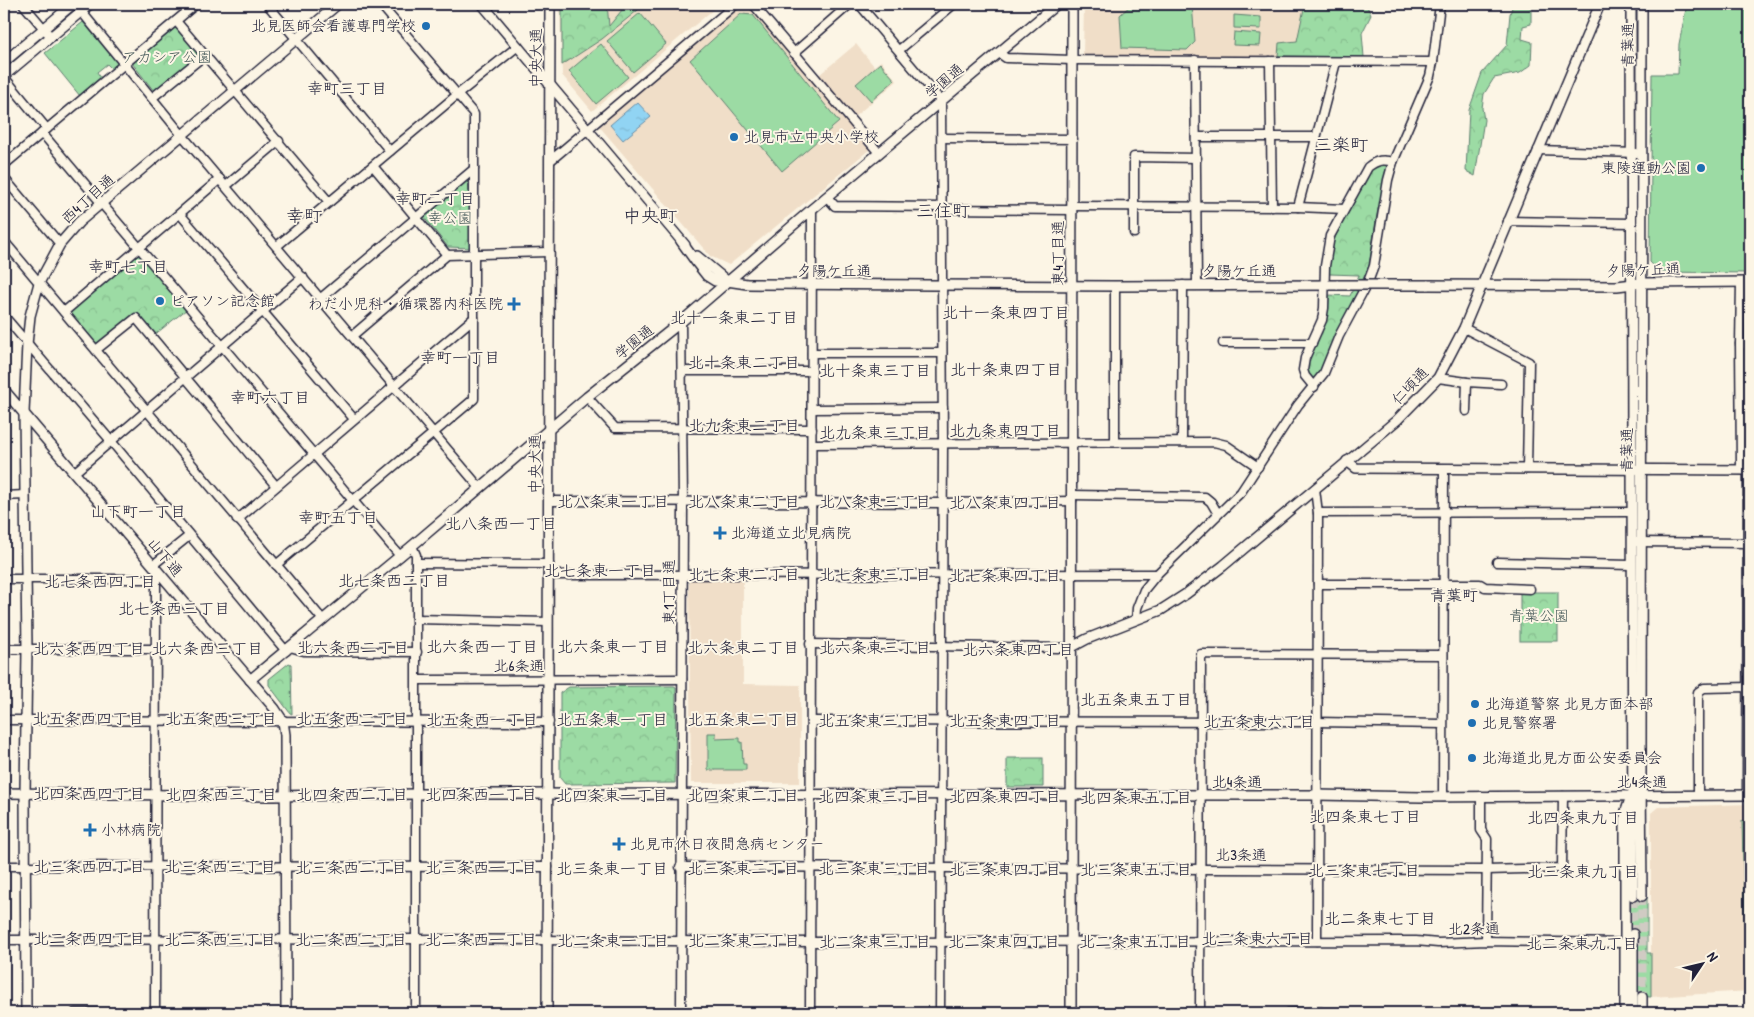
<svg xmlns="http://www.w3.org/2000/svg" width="1754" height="1017" viewBox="0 0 1754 1017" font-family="'Patrick Hand','Klee One',sans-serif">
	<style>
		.built { fill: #f0dec8 }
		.forest { fill: url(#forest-crowns); stroke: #5f7e70 }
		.garden { fill: #9cdba4; stroke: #5f7e70 }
		.water { fill: url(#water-ripples); stroke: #658da9 }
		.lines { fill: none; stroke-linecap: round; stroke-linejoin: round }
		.tertiary-tunnel { stroke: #d0cbc3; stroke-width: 9; stroke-dasharray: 9 4.5; stroke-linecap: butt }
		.minor-casing { stroke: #22223b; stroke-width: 11 }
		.tertiary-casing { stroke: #22223b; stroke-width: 12 }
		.minor { stroke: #fcf5e5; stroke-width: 8 }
		.tertiary { stroke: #fcf5e5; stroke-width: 9 }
		.tertiary-bridge-casing { stroke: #22223b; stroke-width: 12; stroke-linecap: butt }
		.tertiary-bridge { stroke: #fcf5e5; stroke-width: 9 }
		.poi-dot { fill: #1f6fb2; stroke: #fcf5e5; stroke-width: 2 }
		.labels { text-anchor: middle; stroke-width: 4; stroke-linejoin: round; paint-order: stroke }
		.poi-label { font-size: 15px; fill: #22223b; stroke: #fcf5e5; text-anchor: start }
		.street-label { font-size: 15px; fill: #22223b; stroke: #fcf5e5 }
		.park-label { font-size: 15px; fill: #475a5a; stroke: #fcf5e5 }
		.neighbourhood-label { font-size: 16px; fill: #22223b; stroke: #fcf5e5 }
		.quarter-label { font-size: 18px; fill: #22223b; stroke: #fcf5e5 }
	</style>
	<defs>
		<pattern id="forest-crowns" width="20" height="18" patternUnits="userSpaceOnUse" patternTransform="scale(1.25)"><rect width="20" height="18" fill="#9cdba4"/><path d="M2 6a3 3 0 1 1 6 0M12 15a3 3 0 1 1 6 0" fill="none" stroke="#86bc8e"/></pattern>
		<pattern id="water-ripples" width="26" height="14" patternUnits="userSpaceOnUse" patternTransform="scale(1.25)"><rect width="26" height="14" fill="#91d4f3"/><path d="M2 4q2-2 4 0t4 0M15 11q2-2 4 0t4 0" fill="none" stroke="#7db6d1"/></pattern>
	</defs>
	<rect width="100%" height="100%" fill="#fcf5e5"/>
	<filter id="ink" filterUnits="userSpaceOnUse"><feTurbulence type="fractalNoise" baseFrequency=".02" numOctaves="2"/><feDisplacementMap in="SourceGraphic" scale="10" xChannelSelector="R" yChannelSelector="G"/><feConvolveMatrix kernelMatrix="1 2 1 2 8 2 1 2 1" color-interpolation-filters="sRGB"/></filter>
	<g filter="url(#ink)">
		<!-- built -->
		<g class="built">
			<path d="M560,4H720L592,111L562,75Z"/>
			<path d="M742,4H748L870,149L729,265L710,256L599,126Z"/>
			<path d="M1084,4H1358L1357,57L1083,55Z"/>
			<path d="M856,44L874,66L881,61L897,81L854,117L819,75Z"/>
			<path d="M743,579V684L800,685V783H691L689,580Z"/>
			<path d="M1750,804V991L1651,997V813L1658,807Z"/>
		</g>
		<!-- forest -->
		<g class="forest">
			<path d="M562,4H607L609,26L622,10L634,6L638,10L602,39L562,65Z"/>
			<path d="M1305,4H1366L1371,15L1362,33L1364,57L1278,56L1279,43L1297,41Z"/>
			<path d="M1513,4H1529L1531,11V24L1523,26L1522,39L1532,42L1531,65L1520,73L1494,78L1484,94L1482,108L1484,120L1475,176L1466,171L1469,110L1482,73L1507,45L1510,14Z"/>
			<path d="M177,25L200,53L154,91L132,63Z"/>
			<path d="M1377,164H1387L1389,167L1377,214L1369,266L1318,377L1315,380C1295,373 1321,335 1325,323C1328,314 1329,304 1329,295L1350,296L1359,275L1329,274L1330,252L1336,235L1368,172Z"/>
			<path d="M468,177L472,248L448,247L422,215Z"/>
			<path d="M139,252L187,309L153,336L135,313L96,345L69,312Z"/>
			<rect x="1520" y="592" width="38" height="49"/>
			<path d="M289,663L291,664L292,714L290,713L269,685V679Z"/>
			<path d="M674,686L676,687L675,783L565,784L560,778V693L569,687Z"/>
			<rect x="1007" y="758" width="36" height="29"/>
			<path d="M1742,821H1750V953H1745Z"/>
			<path d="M1629,896H1647V953H1651V997L1636,996L1629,934Z"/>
		</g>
		<!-- garden -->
		<g class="garden">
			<path d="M1132,4H1192L1195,42L1187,50L1122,48L1120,15Z"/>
			<path d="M1687,4H1750V273L1660,272L1650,262L1652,74H1678L1679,44Z"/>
			<path d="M640,13L666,44L633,72L607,41Z"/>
			<path d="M741,14L753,15L839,122L782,171L690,60Z"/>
			<path d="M1234,15L1261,17V29L1234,28Z"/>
			<path d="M83,22L118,64L112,69L107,64L97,72L101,78L80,96L45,53Z"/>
			<path d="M1234,32L1261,34L1260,46L1233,45Z"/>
			<path d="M601,44L628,77L596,104L569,71Z"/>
			<path d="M880,63L895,80L871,101L856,84Z"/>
			<path d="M708,733H716V739L740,738V742H742L743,764H746V770H708Z"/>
		</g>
		<!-- water -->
		<path class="water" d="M637,102L651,117L623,140L610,125Z"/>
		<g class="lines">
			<!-- tertiary-tunnel -->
			<g class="tertiary-tunnel">
				<path d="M1642,896V997"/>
				<path d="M1633,934V896"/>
			</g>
			<defs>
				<g id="minor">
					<path d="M23,4L51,37"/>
					<path d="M267,4L390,151"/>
					<path d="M753,4L879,153"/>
					<path d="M859,4L941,101L943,444L940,1013"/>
					<path d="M81,11L182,135L480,488"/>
					<path d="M176,21L329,202"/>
					<path d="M899,50L954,4"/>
					<path d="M794,53L850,4"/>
					<path d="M999,53L1006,58L1072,60L1433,62"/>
					<path d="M1195,60L1197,285"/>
					<path d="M1270,61L1272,207"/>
					<path d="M4,77L47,129"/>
					<path d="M152,98L205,55"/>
					<path d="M42,133L400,556"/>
					<path d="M1196,137H1316"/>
					<path d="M942,138L1073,139"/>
					<path d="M1538,150L1636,153"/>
					<path d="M550,161L736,4"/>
					<path d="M4,165L196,4"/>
					<path d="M373,166L447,255"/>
					<path d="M4,178L60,244"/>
					<path d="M226,186L279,141"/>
					<path d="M827,197L835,206L943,207"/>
					<path d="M1072,206L1298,207L1344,209"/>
					<path d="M1298,207L1336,62"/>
					<path d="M943,209L1072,210"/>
					<path d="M180,214L354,419"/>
					<path d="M1508,221L1632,223"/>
					<path d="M1134,233V157L1197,158"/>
					<path d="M4,241L323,620"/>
					<path d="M277,246L457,95L518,46"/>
					<path d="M321,298L474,169"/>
					<path d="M64,312L220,179"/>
					<path d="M4,316L111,441L286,651"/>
					<path d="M1464,328L1529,362L1527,469"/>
					<path d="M352,336L447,255L548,252"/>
					<path d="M1223,343H1312"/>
					<path d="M1740,344H1750"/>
					<path d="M96,350L136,318L276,486"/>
					<path d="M812,353H942"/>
					<path d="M682,371H812"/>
					<path d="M1438,378L1467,382L1501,384"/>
					<path d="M1314,387L1305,376L1303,370L1305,358L1322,320L1324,308L1325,266L1330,236L1368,167C1377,160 1383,159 1393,162"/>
					<path d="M587,397L615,428L812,429"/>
					<path d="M812,409L943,408"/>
					<path d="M1466,411L1467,382"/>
					<path d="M1182,441L1183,285"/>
					<path d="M1115,442V286"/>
					<path d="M812,444L1214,442L1226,445L1258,467"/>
					<path d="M1741,470L1740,344L1741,282"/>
					<path d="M75,472L303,277"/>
					<path d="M1315,489L1318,513L1317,941"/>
					<path d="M1072,495L1205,497L1211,502L1218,514"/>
					<path d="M4,496L25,495"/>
					<path d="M549,501L942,503L1072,501"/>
					<path d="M1318,513L1631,512"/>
					<path d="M237,520L474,318"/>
					<path d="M1636,542L1747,543"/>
					<path d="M412,546L416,555V1013"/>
					<path d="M1497,562L1631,565"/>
					<path d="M416,563L549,564"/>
					<path d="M153,565L189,536"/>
					<path d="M276,565L474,399V114L380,4"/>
					<path d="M548,575L1157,574"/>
					<path d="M4,579H156L158,577"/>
					<path d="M1318,584H1480L1485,587L1530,589"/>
					<path d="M416,619L548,622"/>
					<path d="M1136,620L1137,608L1144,590L1157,574L1241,492L1298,405L1324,373L1339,336L1368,282L1374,266L1388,180L1393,162L1430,76L1433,62L1440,4"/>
					<path d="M810,644L1058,648L1072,647"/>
					<path d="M290,647L304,651L417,652"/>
					<path d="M4,649H155"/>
					<path d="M417,680L682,679"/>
					<path d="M4,720L549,722"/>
					<path d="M811,721L1316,722L1442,724"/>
					<path d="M1698,795V692L1704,688L1750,687"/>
					<path d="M1747,795L1748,470"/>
					<path d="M1481,796V830L1487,839L1486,941"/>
					<path d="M1443,797L1444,469"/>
					<path d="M4,866L548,867"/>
					<path d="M680,867L1487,870L1562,868L1563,796"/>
					<path d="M4,940L415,939L810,942L1416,941L1438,943L1486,941L1624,943"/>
					<path d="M75,1013H206"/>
					<path d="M155,1013L156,579"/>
					<path d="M681,1013L683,502L681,322"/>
					<path d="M810,1013L812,209"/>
					<path d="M1200,1013L1201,654L1443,655"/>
					<path d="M1288,1013L1321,1012"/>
				</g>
				<g id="tertiary">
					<path d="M482,4L685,245"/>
					<path d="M1631,4L1633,896"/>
					<path d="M1642,4L1641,776L1642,896"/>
					<path d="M4,62L73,4"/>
					<path d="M4,76L90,4"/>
					<path d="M681,241L696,262L707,276L715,281H727L747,284L1115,286L1338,285"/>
					<path d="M697,256L727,281"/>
					<path d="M1427,285L1617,286L1641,283L1750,282"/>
					<path d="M4,390L275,709L283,721L285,735L286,1013"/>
					<path d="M1347,461L1356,468L1750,470"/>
					<path d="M1072,647L1087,639L1161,610L1186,594L1223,566L1397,420L1438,378L1464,328L1600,4"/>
					<path d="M250,680L412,546L587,397L681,322L812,209L1057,4"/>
					<path d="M4,793L272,796L417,794L1316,795L1421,797L1750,795"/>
					<path d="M1633,934V1013"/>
					<path d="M1642,997V1013"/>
					<path d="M26,1013L25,793L27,649L24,413L27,344L30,316L39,283L60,244L79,222L338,4"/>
					<path d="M547,1013L550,4"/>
					<path d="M1071,1013L1072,4"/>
					<path d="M1625,1013V814L1630,799"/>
				</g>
			</defs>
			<!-- minor casing -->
			<use href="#minor" class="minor-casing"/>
			<!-- tertiary casing -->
			<use href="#tertiary" class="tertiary-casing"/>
			<!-- minor -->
			<use href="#minor" class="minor"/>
			<!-- tertiary -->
			<use href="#tertiary" class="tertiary"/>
			<defs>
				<path id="tertiary-bridge" d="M1338,285H1427"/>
			</defs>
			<!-- tertiary-bridge casing -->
			<use href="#tertiary-bridge" class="tertiary-bridge-casing"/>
			<!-- tertiary-bridge -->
			<use href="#tertiary-bridge" class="tertiary-bridge"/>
		</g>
	</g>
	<!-- markers -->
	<g class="poi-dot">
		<circle cx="426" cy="26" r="5"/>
		<circle cx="734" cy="137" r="5"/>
		<circle cx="1701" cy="168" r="5"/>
		<circle cx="160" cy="301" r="5"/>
		<path d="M511.5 296.5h5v5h5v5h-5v5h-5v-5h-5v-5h5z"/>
		<path d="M717.5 525.5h5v5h5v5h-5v5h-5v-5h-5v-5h5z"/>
		<circle cx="1475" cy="704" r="5"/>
		<circle cx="1472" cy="723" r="5"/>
		<circle cx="1472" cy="758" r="5"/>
		<path d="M87.5 822.5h5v5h5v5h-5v5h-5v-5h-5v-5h5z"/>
		<path d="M616.5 836.5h5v5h5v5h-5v5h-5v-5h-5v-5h5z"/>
	</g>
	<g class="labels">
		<!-- poi labels -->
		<g class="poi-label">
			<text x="416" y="31" text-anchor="end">北見医師会看護専門学校</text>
			<text x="744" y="142">北見市立中央小学校</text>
			<text x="1691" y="173" text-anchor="end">東陵運動公園</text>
			<text x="170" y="306">ピアソン記念館</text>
			<text x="503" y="309" text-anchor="end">わだ小児科・循環器内科医院</text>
			<text x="731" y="538">北海道立北見病院</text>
			<text x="1485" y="709">北海道警察 北見方面本部</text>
			<text x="1482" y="728">北見警察署</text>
			<text x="1482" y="763">北海道北見方面公安委員会</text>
			<text x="101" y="835">小林病院</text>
			<text x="630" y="849">北見市休日夜間急病センター</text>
		</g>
		<!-- street labels -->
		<g class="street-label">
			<text transform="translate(1628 45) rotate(-90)" y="5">青葉通</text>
			<text transform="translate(536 58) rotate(-90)" y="5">中央大通</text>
			<text transform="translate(944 81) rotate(-40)" y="5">学園通</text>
			<text transform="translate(88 199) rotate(-42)" y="5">西4丁目通</text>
			<text transform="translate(1058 253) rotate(-90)" y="5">東4丁目通</text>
			<text transform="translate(1643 270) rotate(-2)" y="5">夕陽ケ丘通</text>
			<text x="834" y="276">夕陽ケ丘通</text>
			<text x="1239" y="276">夕陽ケ丘通</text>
			<text transform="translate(634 342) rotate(-39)" y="5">学園通</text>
			<text transform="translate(1410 386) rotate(-46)" y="5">仁頃通</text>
			<text transform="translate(1627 450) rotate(-90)" y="5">青葉通</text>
			<text transform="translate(535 464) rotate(-90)" y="5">中央大通</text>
			<text transform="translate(165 557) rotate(50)" y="5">山下通</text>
			<text transform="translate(669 592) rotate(-90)" y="5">東1丁目通</text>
			<text x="519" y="671">北6条通</text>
			<text x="1237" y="787">北4条通</text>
			<text x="1642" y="787">北4条通</text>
			<text x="1241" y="860">北3条通</text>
			<text transform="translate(1474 929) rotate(-1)" y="5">北2条通</text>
		</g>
		<!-- park labels -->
		<g class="park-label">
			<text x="167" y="62">アカシア公園</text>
			<text x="450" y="223">幸公園</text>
			<text x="1539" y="621">青葉公園</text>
		</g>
		<!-- neighbourhood labels -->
		<g class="neighbourhood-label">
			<text x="347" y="94">幸町三丁目</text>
			<text x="435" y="204">幸町二丁目</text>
			<text x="128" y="272">幸町七丁目</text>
			<text x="1006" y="318">北十一条東四丁目</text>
			<text x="734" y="323">北十一条東二丁目</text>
			<text x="460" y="363">幸町一丁目</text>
			<text x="744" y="368">北十条東二丁目</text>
			<text x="1006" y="375">北十条東四丁目</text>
			<text x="875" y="376">北十条東三丁目</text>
			<text x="270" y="403">幸町六丁目</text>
			<text x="744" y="431">北九条東二丁目</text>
			<text x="1005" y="436">北九条東四丁目</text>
			<text x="875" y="438">北九条東三丁目</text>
			<text x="613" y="507">北八条東一丁目</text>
			<text x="744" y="507">北八条東二丁目</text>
			<text x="875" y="507">北八条東三丁目</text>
			<text x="1005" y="508">北八条東四丁目</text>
			<text x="138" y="517">山下町一丁目</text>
			<text x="338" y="523">幸町五丁目</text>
			<text x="501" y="529">北八条西一丁目</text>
			<text x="600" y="576">北七条東一丁目</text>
			<text x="744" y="580">北七条東二丁目</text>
			<text x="875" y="580">北七条東三丁目</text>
			<text x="1005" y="581">北七条東四丁目</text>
			<text x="394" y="586">北七条西二丁目</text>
			<text x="100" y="587">北七条西四丁目</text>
			<text x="1454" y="601">青葉町</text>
			<text x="174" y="614">北七条西三丁目</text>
			<text x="482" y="652">北六条西一丁目</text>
			<text x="613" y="652">北六条東一丁目</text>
			<text x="353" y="653">北六条西二丁目</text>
			<text x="743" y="653">北六条東二丁目</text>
			<text x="875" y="653">北六条東三丁目</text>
			<text x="89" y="654">北六条西四丁目</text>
			<text x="207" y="654">北六条西三丁目</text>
			<text x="1018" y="655">北六条東四丁目</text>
			<text x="1136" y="705">北五条東五丁目</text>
			<text x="88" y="724">北五条西四丁目</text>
			<text x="221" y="724">北五条西三丁目</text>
			<text x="352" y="724">北五条西二丁目</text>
			<text x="482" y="725">北五条西一丁目</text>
			<text x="612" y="725">北五条東一丁目</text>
			<text x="743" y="725">北五条東二丁目</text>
			<text x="874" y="726">北五条東三丁目</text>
			<text x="1005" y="726">北五条東四丁目</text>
			<text x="1259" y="727">北五条東六丁目</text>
			<text x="89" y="799">北四条西四丁目</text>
			<text x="221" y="800">北四条西三丁目</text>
			<text x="352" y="800">北四条西二丁目</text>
			<text x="481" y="800">北四条西一丁目</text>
			<text x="612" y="801">北四条東一丁目</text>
			<text x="743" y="801">北四条東二丁目</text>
			<text x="874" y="802">北四条東三丁目</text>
			<text x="1005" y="802">北四条東四丁目</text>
			<text x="1136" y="803">北四条東五丁目</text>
			<text x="1365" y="822">北四条東七丁目</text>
			<text x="1583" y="823">北四条東九丁目</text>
			<text x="89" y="872">北三条西四丁目</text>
			<text x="220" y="872">北三条西三丁目</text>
			<text x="351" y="873">北三条西二丁目</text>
			<text x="481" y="873">北三条西一丁目</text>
			<text x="612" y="874">北三条東一丁目</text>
			<text x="743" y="874">北三条東二丁目</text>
			<text x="874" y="874">北三条東三丁目</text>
			<text x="1005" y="875">北三条東四丁目</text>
			<text x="1136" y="875">北三条東五丁目</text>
			<text x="1364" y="876">北三条東七丁目</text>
			<text x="1583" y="877">北三条東九丁目</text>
			<text x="1380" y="924">北二条東七丁目</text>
			<text x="89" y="944">北二条西四丁目</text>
			<text x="1257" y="944">北二条東六丁目</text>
			<text x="220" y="945">北二条西三丁目</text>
			<text x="351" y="945">北二条西二丁目</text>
			<text x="481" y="945">北二条西一丁目</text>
			<text x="613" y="946">北二条東一丁目</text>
			<text x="744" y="946">北二条東二丁目</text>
			<text x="875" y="947">北二条東三丁目</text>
			<text x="1004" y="947">北二条東四丁目</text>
			<text x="1135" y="947">北二条東五丁目</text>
			<text x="1582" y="949">北二条東九丁目</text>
		</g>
		<!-- quarter labels -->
		<g class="quarter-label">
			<text x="1341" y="151">三楽町</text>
			<text x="943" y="217">三住町</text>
			<text x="304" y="222">幸町</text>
			<text x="650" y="222">中央町</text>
		</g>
	</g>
	<!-- margin -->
	<rect width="1754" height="1017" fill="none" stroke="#fcf5e5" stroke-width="20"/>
	<rect x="10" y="10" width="1734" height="997" fill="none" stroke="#22223b" stroke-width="2" filter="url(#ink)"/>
	<!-- north arrow -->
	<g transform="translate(1702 964) rotate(55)" stroke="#fcf5e5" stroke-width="4" paint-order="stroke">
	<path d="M0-4L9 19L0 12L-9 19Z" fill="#22223b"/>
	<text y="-8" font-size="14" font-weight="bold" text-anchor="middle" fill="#22223b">N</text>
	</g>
</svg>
